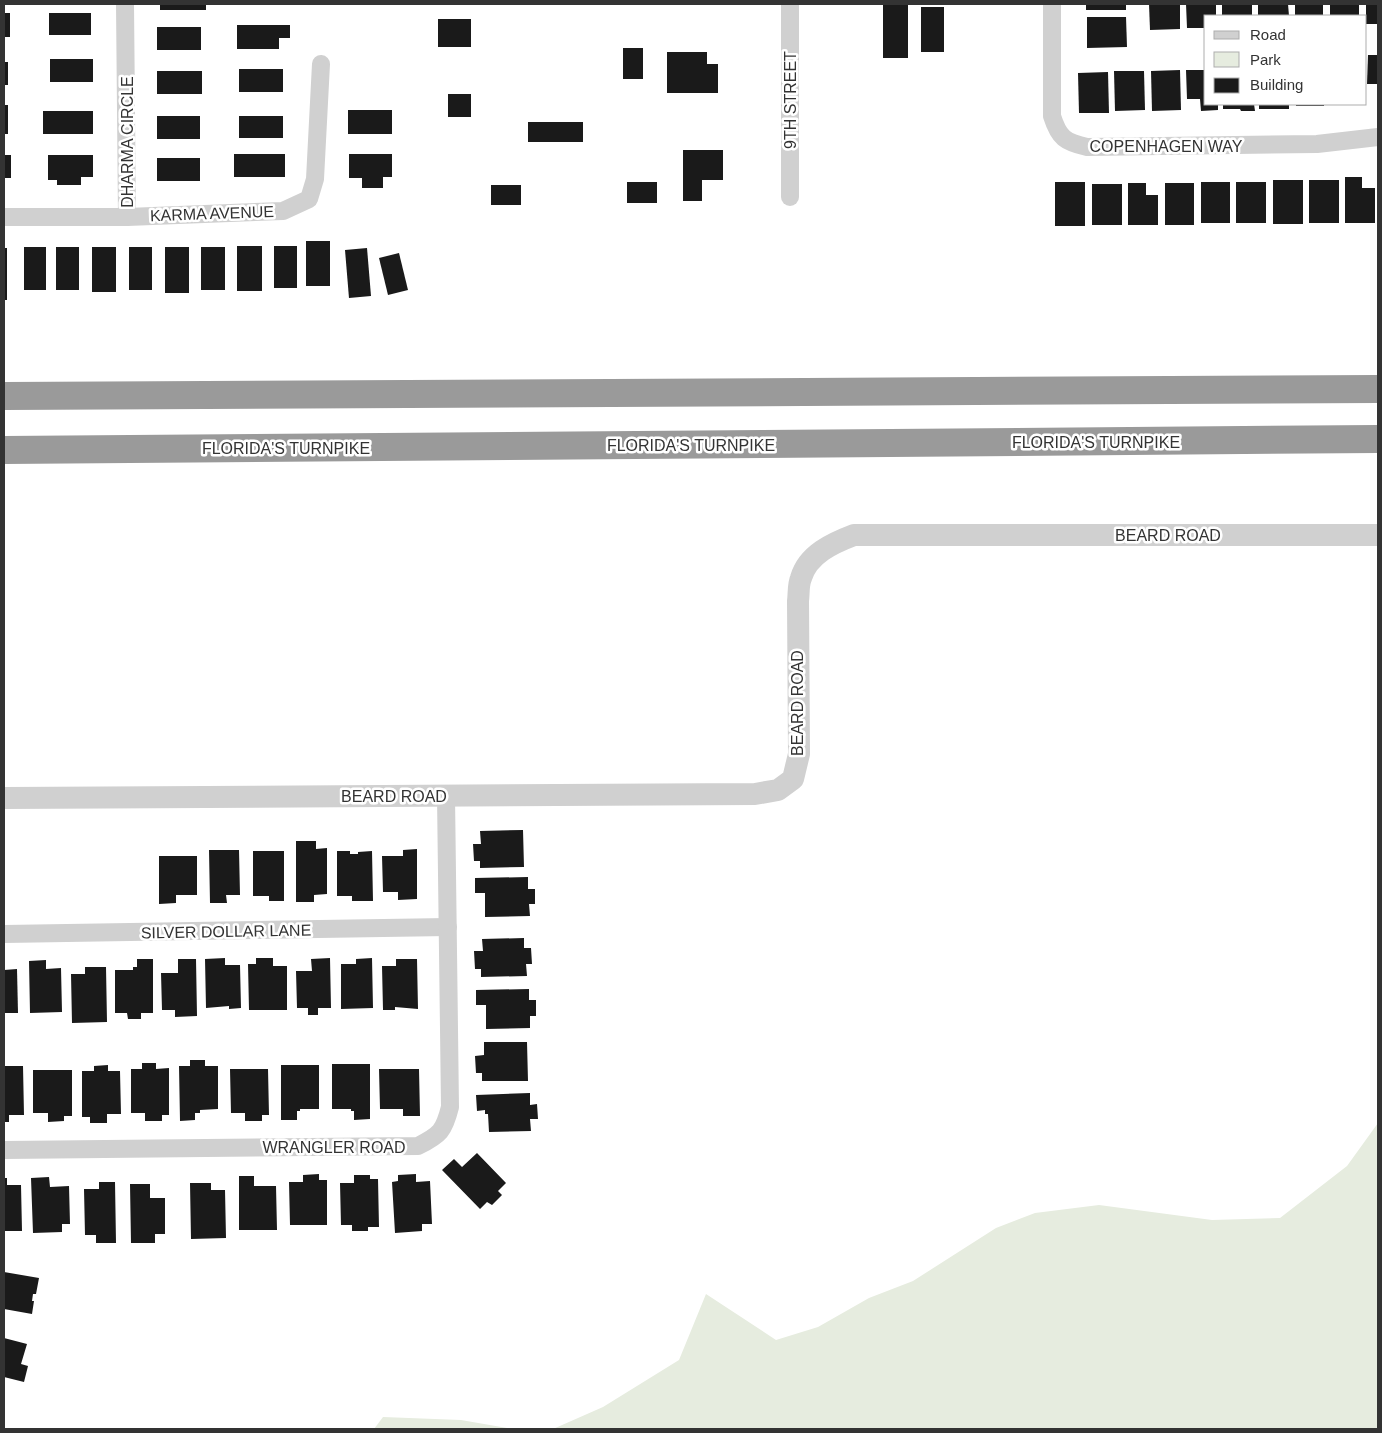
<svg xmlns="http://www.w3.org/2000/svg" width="1382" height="1433" viewBox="0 0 1382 1433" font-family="Arial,sans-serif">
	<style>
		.green { fill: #e6ecdf }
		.building { fill: #1a1a1a }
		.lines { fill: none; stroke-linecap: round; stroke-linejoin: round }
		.minor { stroke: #d0d0d0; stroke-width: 18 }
		.tertiary { stroke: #d0d0d0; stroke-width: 22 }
		.motorway { stroke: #9a9a9a; stroke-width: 28 }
		.labels { text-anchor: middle; stroke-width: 5; stroke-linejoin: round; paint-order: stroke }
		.street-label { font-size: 16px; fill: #333; stroke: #fff }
	</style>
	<rect width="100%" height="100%" fill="#fff"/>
	<!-- green -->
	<g class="green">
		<path d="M1378,1123V1429H553L603,1407L679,1360L706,1294L776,1340L818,1327L869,1298L913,1281L996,1228L1035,1213L1099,1205L1212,1220L1280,1218L1347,1166Z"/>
		<path d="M383,1417L461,1420L513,1429H374Z"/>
	</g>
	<!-- building -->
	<g class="building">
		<rect x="160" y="4" width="46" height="6"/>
		<rect x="1086" y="4" width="40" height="6"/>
		<path d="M1149,4H1180V29L1150,30Z"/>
		<path d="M1186,4H1216V16H1206V28H1187Z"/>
		<rect x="1222" y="4" width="30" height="12"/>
		<path d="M1258,4H1288L1289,16H1258Z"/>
		<rect x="1295" y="4" width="28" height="12"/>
		<rect x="1330" y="4" width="29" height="12"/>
		<rect x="1366" y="4" width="12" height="20"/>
		<rect x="883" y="5" width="25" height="53"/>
		<rect x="921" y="7" width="23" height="45"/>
		<rect x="4" y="13" width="6" height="24"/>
		<rect x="49" y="13" width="42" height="22"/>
		<path d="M1087,17H1126L1127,47L1087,48Z"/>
		<rect x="438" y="19" width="33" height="28"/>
		<path d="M237,25H290V38H279V49H237Z"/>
		<rect x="157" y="27" width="44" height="23"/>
		<rect x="623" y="48" width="20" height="31"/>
		<path d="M667,52H707V64H718V93H667Z"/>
		<path d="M1368,55H1378V84H1367Z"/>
		<rect x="50" y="59" width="43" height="23"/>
		<rect x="4" y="62" width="4" height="23"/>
		<rect x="239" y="69" width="44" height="23"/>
		<path d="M1180,70L1181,110L1152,111L1151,71Z"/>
		<path d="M1186,70H1206V104H1218V110L1201,111L1200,99H1187Z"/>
		<rect x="157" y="71" width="45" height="23"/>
		<path d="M1114,71H1144L1145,110L1115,111Z"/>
		<path d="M1108,72L1109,113H1079L1078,73Z"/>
		<rect x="448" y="94" width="23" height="23"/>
		<path d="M1223,104H1254L1255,111H1241L1240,109H1223Z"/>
		<rect x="1259" y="104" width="30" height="5"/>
		<rect x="1296" y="104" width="28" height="2"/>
		<rect x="4" y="105" width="4" height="29"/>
		<rect x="348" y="110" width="44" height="24"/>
		<rect x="43" y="111" width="50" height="23"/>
		<rect x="157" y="116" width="43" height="23"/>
		<rect x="239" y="116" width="44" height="22"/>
		<rect x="528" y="122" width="55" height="20"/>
		<path d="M683,150H723V180H702V201H683Z"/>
		<rect x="234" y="154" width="51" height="23"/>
		<path d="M349,154H392V177H383V188H362V178H349Z"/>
		<rect x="4" y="155" width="7" height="23"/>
		<path d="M48,155H93V177H81V185H57V180H48Z"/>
		<rect x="157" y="158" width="43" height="23"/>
		<path d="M1345,177H1362V188H1375V223H1345Z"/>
		<rect x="1273" y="180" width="30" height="44"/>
		<rect x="1309" y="180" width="30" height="43"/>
		<rect x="627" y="182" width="30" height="21"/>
		<rect x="1055" y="182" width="30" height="44"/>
		<rect x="1201" y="182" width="29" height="41"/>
		<rect x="1236" y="182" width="30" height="41"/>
		<path d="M1128,183H1146V195H1158V225H1128Z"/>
		<rect x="1165" y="183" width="29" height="42"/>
		<rect x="1092" y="184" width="30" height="41"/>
		<rect x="491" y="185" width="30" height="20"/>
		<rect x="306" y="241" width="24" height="45"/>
		<rect x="237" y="246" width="25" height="45"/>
		<rect x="274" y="246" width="23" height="42"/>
		<rect x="24" y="247" width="22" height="43"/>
		<rect x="56" y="247" width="23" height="43"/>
		<rect x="92" y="247" width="24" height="45"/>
		<rect x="129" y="247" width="23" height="43"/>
		<rect x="165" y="247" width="24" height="46"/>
		<rect x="201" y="247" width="24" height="43"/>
		<rect x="4" y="248" width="3" height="52"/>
		<path d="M367,248L371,296L349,298L345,250Z"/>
		<path d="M399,253L408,290L388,295L379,258Z"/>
		<path d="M523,830L524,867L480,868V861H474L473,844H481L480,831Z"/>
		<path d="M296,841H316V849L327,848V894L314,895V902H296Z"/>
		<path d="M417,849V899L398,900V892H383L382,856H403V850Z"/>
		<path d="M209,850H239L240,895H226L227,903H210Z"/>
		<path d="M253,851H284V901H269V896H253Z"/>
		<path d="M337,851H350V854H358V852L372,851L373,901H352V896H337Z"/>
		<path d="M159,856H197V895H176V903L159,904Z"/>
		<path d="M528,877V889H535V904H529L530,916L485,917V893H475V878Z"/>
		<path d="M524,938V948H531L532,964H526L527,976L481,977V969H475L474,951H483L482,939Z"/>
		<path d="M225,958V965H240L241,1008L229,1009V1006L206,1008L205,959Z"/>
		<path d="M256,958H273V966H287V1010H249L248,964H256Z"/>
		<path d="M330,958L331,1008H318V1015H308V1008H297L296,971H312L311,959Z"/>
		<path d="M372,958L373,1008L341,1009V964H356V959Z"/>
		<path d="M137,959H153V1013H141V1019H128L127,1013H115V970H133V967H137Z"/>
		<path d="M178,959H196L197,1016L175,1017V1010H162L161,973H178Z"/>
		<path d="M396,959H417L418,1009L395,1007V1010H383L382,966H396Z"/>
		<path d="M46,960V969L61,968L62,1012L30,1013L29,961Z"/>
		<path d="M85,967H106L107,1022L72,1023L71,974H85Z"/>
		<path d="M17,969L18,1013H4V970Z"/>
		<path d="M529,989V1000H536V1016H530V1028L486,1029V1005H476V990Z"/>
		<path d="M484,1042H527L528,1081H482V1073H476L475,1056L484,1055Z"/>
		<path d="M190,1060H205V1066H218V1109L200,1110V1113H195V1120L180,1121L179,1066H190Z"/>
		<path d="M142,1063H156V1069L169,1068V1115H162V1121H145V1113H131V1069H142Z"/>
		<path d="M332,1064H370V1119L354,1120V1111H351V1109H332Z"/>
		<path d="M108,1065V1071H120L121,1114H107V1123H90V1117H82V1071H94V1066Z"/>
		<path d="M281,1065H319V1109H300V1111H297V1120H281Z"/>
		<path d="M4,1066H23L24,1115H9V1122H4Z"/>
		<path d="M230,1069H268L269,1115H262V1121H245V1113H231Z"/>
		<path d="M379,1069H419L420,1116H403V1109H380Z"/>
		<path d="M33,1070H72V1116H64V1121L48,1122V1113H33Z"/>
		<path d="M530,1093V1105L537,1104L538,1119H530L531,1131L489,1132L488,1114H485V1110L477,1111L476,1095Z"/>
		<path d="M477,1153L506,1183L498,1191L502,1195L492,1205L487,1202L480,1209L442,1170L454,1159L462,1167Z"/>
		<path d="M319,1174V1180H327V1225H290L289,1182H303V1175Z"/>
		<path d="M416,1174V1182L430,1181L432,1224H422V1231L395,1233L392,1182L398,1181V1175Z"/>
		<path d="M354,1175H370V1179H378L379,1227H368V1231H352V1225H341L340,1183H354Z"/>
		<path d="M239,1176H254V1186H276L277,1230H239Z"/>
		<path d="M49,1177L50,1187L69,1186L70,1224H62V1232L33,1233L31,1178Z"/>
		<path d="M4,1178H7V1185H21L22,1231H4Z"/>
		<path d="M99,1182H115L116,1243H96V1235H85L84,1189H99Z"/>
		<path d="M190,1183H211V1190H225L226,1238L191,1239Z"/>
		<path d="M130,1184H150V1198H165V1234H155V1243H131Z"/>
		<path d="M4,1272L39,1278L36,1294H33L32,1301H34L32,1314L4,1309Z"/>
		<path d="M4,1338L27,1344L21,1364L28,1366L24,1382L4,1377Z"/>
	</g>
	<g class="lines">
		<!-- minor -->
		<g class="minor">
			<path d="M125,4L127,217"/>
			<path d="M1052,4V116C1059,138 1065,142 1087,147L1317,144L1378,137"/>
			<path d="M790,197V4"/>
			<path d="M4,217H127L283,211L309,199L315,179L321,64"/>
			<path d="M4,934L448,927"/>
			<path d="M4,1150L418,1146C440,1135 444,1131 450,1107L446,796"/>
		</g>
		<!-- tertiary -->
		<path class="tertiary" d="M4,798L755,794L778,790L793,779L799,754L798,601C799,594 798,585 801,578C808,554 833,543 854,535H1378"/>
		<!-- motorway -->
		<g class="motorway">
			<path d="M4,396L1378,389"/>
			<path d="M4,450L1378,439"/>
		</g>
	</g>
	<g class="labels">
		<!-- street labels -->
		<g class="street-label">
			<text transform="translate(790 100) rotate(-90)" y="6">9TH STREET</text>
			<text transform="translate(127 142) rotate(-90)" y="6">DHARMA CIRCLE</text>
			<text x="1166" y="152">COPENHAGEN WAY</text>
			<text transform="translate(212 213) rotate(-2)" y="6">KARMA AVENUE</text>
			<text x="1096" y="448">FLORIDA'S TURNPIKE</text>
			<text x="691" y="451">FLORIDA'S TURNPIKE</text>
			<text x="286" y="454">FLORIDA'S TURNPIKE</text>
			<text x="1168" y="541">BEARD ROAD</text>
			<text transform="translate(797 703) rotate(-90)" y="6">BEARD ROAD</text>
			<text x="394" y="802">BEARD ROAD</text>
			<text transform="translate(226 931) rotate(-1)" y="6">SILVER DOLLAR LANE</text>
			<text x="334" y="1153">WRANGLER ROAD</text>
		</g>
	</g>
	<!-- border -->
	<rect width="1382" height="1433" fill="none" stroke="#333333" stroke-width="10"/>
	<!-- legend -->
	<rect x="1204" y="15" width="162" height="90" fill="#ffffff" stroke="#adadad"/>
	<rect x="1214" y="31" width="25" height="8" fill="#d0d0d0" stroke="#adadad"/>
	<text x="1250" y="40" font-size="15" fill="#333333">Road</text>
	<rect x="1214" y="52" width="25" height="15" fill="#e6ecdf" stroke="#adadad"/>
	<text x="1250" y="65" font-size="15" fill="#333333">Park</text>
	<rect x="1214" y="78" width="25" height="15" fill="#1a1a1a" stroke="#adadad"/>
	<text x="1250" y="90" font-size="15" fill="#333333">Building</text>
</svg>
